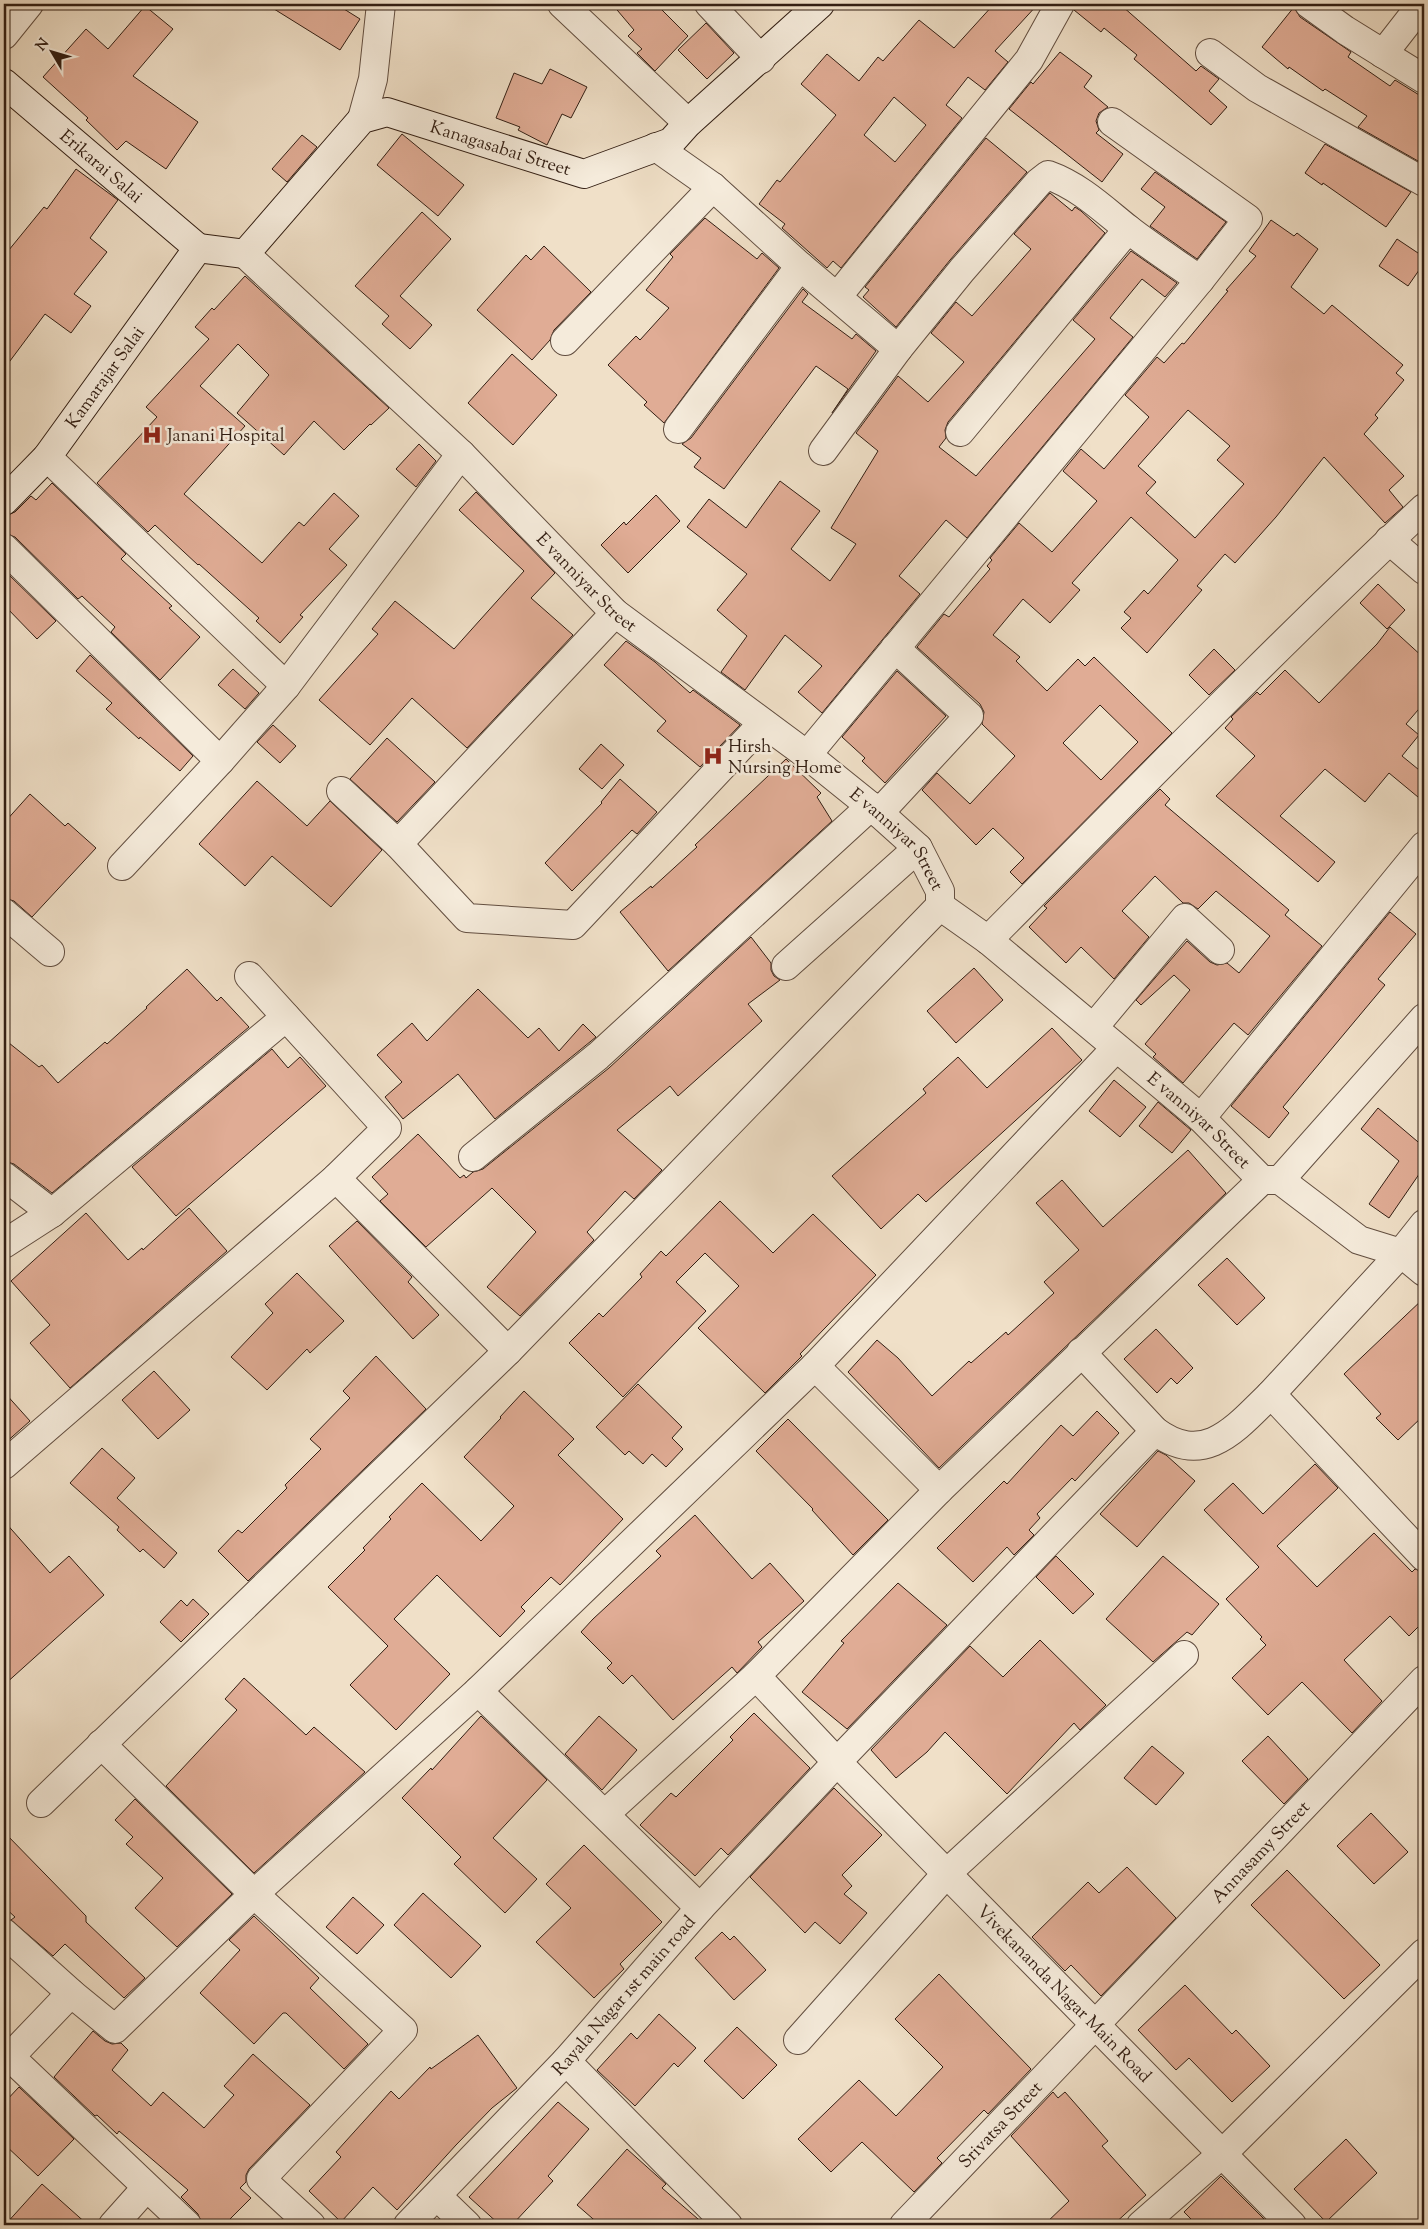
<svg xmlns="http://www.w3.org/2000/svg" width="1428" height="2229" viewBox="0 0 1428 2229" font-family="'Sorts Mill Goudy',serif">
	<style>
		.building { fill: #e0ac95; stroke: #321e13; fill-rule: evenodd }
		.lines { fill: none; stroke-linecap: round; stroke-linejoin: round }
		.street-casing { stroke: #624e40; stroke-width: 30 }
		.secondary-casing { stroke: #321e13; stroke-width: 30 }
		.street { stroke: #f5ebdb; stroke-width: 28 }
		.secondary { stroke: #f5ebdb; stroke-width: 28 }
		.labels { text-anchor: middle; stroke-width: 5; stroke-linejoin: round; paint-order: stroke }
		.street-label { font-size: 18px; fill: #321e13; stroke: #f5ebdb }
		.poi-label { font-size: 18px; fill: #321e13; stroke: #f5ebdb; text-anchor: start }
	</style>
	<rect width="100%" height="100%" fill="#f0e0c8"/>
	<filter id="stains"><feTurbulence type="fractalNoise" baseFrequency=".004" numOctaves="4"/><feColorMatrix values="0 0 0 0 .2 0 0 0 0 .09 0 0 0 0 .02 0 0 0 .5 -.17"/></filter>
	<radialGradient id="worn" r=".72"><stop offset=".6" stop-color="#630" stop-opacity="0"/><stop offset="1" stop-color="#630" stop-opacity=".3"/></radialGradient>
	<!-- building -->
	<g class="building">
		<path d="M266,4H336L360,19L340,50Z"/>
		<path d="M612,4H656L688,36L655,71L637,53L642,49L628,36L634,30Z"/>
		<path d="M994,4H1038L995,51L1008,62L985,90L968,77L946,105L962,118L841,268L833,261L827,268L782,228L785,224L759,204L777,180L780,182L836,115L801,84L827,54L859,81L878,57L883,61L919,20L954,48ZM894,97L926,125L895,162L864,135Z"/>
		<path d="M1076,4H1124L1122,6L1196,71L1201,66L1219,79L1209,91L1227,107L1211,125L1134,59L1137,55L1104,28L1101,32L1074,10Z"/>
		<path d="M145,6L173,29L133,76L198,122L166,169L126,141L117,150L86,120L88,118L43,77L86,29L108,49Z"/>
		<path d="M1294,7L1300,17L1351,52L1348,57L1390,86L1395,80L1424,98V152L1418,161L1358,127L1367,116L1325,89L1323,91L1289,67L1288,69L1262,47Z"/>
		<path d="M706,23L734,53L707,79L678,50Z"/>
		<path d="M1060,52L1092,76L1084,87L1108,107L1099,113L1096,121L1099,130L1096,133L1123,154L1102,182L1009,109L1031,82L1033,84Z"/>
		<path d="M550,69L587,87L571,118L562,114L547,145L518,130L520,127L496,118L514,73L542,84Z"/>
		<path d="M402,134L464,185L438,216L377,165Z"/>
		<path d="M302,135L317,147L287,182L272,169Z"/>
		<path d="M986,138L1027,172L950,260L896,327L863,297L869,290L865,287Z"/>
		<path d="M1325,144L1411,192L1386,227L1323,183L1322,185L1305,173Z"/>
		<path d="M76,169L118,200L90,238L107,252L74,294L91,306L71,333L45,314L4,369V256L44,207L47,209Z"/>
		<path d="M1155,172L1226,222L1197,259L1150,226L1165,207L1141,189Z"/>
		<path d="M1050,193L1072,211L1075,207L1081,211L1105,233L948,422L945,430L946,438L939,447L976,476L1095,339L1073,320L1131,251L1177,283L1165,297L1142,279L1110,318L1133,337L967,538L946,520L899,576L920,594L822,713L798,692L822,666L785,635L745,690L721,672L747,636L717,610L747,574L687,527L709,499L746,528L780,481L820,511L791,549L830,581L856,544L831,528L878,451L856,433L898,376L928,402L964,362L931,333L956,302L972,316L1031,249L1014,234Z"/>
		<path d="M422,212L451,239L400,296L432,325L410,349L382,324L389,316L355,286Z"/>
		<path d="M705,218L757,259L762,253L779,268L664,423L644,405L647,402L608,365L636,336L640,340L669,308L646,290L673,257L670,254Z"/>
		<path d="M1271,220L1294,236L1297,233L1318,249L1291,287L1324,314L1332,305L1403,365L1396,373L1404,380L1375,415L1378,418L1364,434L1404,476L1389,490L1403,507L1385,523L1324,457L1276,517L1235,563L1225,554L1197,586L1202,590L1147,653L1121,628L1131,618L1124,612L1144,590L1148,594L1178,560L1131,517L1072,583L1080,590L1050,623L1023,599L993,635L1020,657L1016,661L1047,691L1078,659L1085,666L1094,657L1172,733L1022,884L1010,872L1024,858L993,828L976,845L922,790L937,773L970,804L1015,756L982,724L984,712L980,704L917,647L944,614L949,617L990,569L987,566L992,560L990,558L1019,523L1052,552L1097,501L1063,471L1081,449L1104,469L1149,417L1125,395L1157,357L1164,363L1182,343L1184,344L1228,291L1226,290L1256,256L1249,251ZM1188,410L1230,446L1217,460L1244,484L1195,538L1146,493L1156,482L1138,466ZM1100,705L1138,742L1101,780L1063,743Z"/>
		<path d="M1397,239L1424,257V263L1408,286L1379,266Z"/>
		<path d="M544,246L591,292L554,330L550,340L532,360L477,310L526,255L531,260Z"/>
		<path d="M245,276L389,408L371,425L370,424L344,450L314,421L284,455L237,413L269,375L238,344L200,386L245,426L184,494L262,563L299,522L304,526L334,493L359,516L329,549L347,565L300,615L303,617L280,643L256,621L259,618L199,564L198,565L155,525L148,532L97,483L157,417L146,407L209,339L195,327L212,308L214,310Z"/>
		<path d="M803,289L808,294L802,302L852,339L856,334L876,351L832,413L848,389L816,366L724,489L694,467L701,458L682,444L691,438Z"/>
		<path d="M512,354L557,395L513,445L468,403Z"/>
		<path d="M419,444L436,461L416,487L396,469Z"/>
		<path d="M52,483L126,554L121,559L172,606L169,608L200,637L160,680L111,632L115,627L82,596L78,599L15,537L4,533V516L15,512L31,496L36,500Z"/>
		<path d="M476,492L555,573L531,598L573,635L467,748L412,698L370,745L319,700L378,634L372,629L395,601L454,649L524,571L459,510Z"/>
		<path d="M656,495L680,521L628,573L601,545L624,522L626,525Z"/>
		<path d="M4,570L56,621L37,639L4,605Z"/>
		<path d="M1378,584L1405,610L1387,629L1360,603Z"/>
		<path d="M1390,627L1424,658V703L1406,724L1419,735L1402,756L1424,774V802L1389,773L1365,802L1325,769L1280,816L1335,862L1318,882L1216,796L1255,756L1225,728L1233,719L1231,717L1257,692L1260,695L1285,670L1319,703L1377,644Z"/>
		<path d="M626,641L655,662L690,693L693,690L740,725L700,767L657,731L666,721L604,665Z"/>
		<path d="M1214,649L1235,670L1209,695L1189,675Z"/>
		<path d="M90,655L193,756L180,771L140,737L139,739L106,709L112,703L76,671Z"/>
		<path d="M233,669L259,693L245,709L218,685Z"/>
		<path d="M897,671L946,716L885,783L862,761L865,758L842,737Z"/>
		<path d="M273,725L296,746L280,763L257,742Z"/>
		<path d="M387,738L435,782L397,822L350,779Z"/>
		<path d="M601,744L624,765L602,789L579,769Z"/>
		<path d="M786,759L821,793L817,797L832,821L668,971L620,912L651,886L652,888L697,847L695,845Z"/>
		<path d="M620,779L657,812L637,834L632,830L572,891L545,863L602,803L601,802Z"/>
		<path d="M257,781L307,826L330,801L382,850L331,907L272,856L245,886L199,844Z"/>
		<path d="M1160,789L1170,799L1165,805L1289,910L1285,915L1322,946L1248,1035L1234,1023L1183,1083L1153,1057L1156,1054L1145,1044L1190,990L1174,975L1141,1005L1136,1000L1187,941L1210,962L1217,965L1227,963L1239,973L1270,936L1216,891L1198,909L1189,903H1183L1155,876L1122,911L1149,937L1114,979L1081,947L1066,963L1029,927L1047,908L1044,906Z"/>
		<path d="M30,794L65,826L68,823L96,848L32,917L14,901L4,898V823Z"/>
		<path d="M1390,912L1416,934L1378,979L1385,985L1283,1107L1289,1113L1269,1138L1231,1106Z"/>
		<path d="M751,937L771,963V970L774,976L780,980L748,1004L762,1021L678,1096L670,1086L617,1130L662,1170L634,1199L625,1191L587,1232L594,1240L520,1316L487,1287L536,1232L492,1188L426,1247L380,1201L388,1194L372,1177L418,1134L460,1178L464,1175L466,1178L473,1172L483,1169L609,1068Z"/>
		<path d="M974,968L1003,1000L956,1043L927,1011Z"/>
		<path d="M187,969L217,1001L221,997L249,1027L52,1193L14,1164L4,1161V1039L39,1067L42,1065L58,1083L105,1042L107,1044L147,1008L146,1007Z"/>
		<path d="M478,989L528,1038L539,1028L559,1051L583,1024L596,1037L495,1119L458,1074L403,1119L385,1097L402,1082L377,1055L412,1023L427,1041Z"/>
		<path d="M1052,1028L1082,1060L926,1202L918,1194L881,1229L832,1176L926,1093L923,1089L958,1057L987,1088Z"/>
		<path d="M272,1049L288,1068L300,1057L326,1086L176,1216L132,1167Z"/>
		<path d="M1114,1080L1146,1107L1120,1137L1089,1111Z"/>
		<path d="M1158,1102L1191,1130L1172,1153L1139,1126Z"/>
		<path d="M1378,1108L1424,1147V1167L1389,1218L1369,1204L1399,1161L1361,1129Z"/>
		<path d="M1188,1150L1226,1193L939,1468L848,1372L877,1340L898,1358L932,1396L969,1361L971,1363L1006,1332L1008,1335L1054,1293L1044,1282L1079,1250L1036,1203L1062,1180L1103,1227Z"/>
		<path d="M720,1201L773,1253L813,1214L876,1275L800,1354L802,1356L765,1393L698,1328L739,1286L705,1253L676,1282L706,1311L623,1397L569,1343L599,1313L603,1317L642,1277L640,1274L661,1251L666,1256Z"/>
		<path d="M189,1208L227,1251L70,1388L30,1343L50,1325L11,1281L86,1213L128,1260L142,1248L143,1250Z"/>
		<path d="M357,1221L412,1277L408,1282L439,1315L413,1339L329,1246Z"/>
		<path d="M1227,1258L1265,1298L1237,1325L1198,1285Z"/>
		<path d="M297,1273L344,1321L310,1353L307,1349L267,1390L231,1357L273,1313L265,1304Z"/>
		<path d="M1424,1298V1415L1398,1440L1376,1418L1381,1414L1344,1374Z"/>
		<path d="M1156,1329L1193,1368L1177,1384L1171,1378L1157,1393L1124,1359Z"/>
		<path d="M376,1356L426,1409L248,1581L218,1551L238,1530L242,1533L287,1488L285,1485L321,1449L310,1439L350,1398L343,1391Z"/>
		<path d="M154,1371L190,1410L158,1439L122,1400Z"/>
		<path d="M638,1384L682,1427L672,1438L683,1449L666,1467L652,1454L643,1464L629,1451L625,1455L596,1427Z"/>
		<path d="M524,1391L574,1439L558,1455L623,1519L560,1585L551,1577L521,1607L525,1611L500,1637L437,1575L394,1619L450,1674L396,1730L350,1685L388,1646L328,1587L365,1550L363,1548L391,1519L389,1517L422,1483L481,1541L514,1506L464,1457L501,1418L500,1417Z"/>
		<path d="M4,1392L30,1421L4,1444Z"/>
		<path d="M1097,1411L1119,1433L1075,1481L1072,1478L1037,1514L1040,1518L1029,1530L1034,1535L1014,1555L1007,1547L973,1582L937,1548L1004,1481L1007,1484L1061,1425L1073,1436Z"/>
		<path d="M788,1419L888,1520L853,1555L812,1510L813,1509L756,1451Z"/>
		<path d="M102,1448L135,1478L117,1498L177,1553L164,1568L143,1549L140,1552L117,1530L119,1527L70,1483Z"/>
		<path d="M1158,1451L1166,1455L1195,1481L1137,1547L1100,1514Z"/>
		<path d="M1315,1464L1338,1488L1277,1546L1317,1587L1374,1533L1412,1572L1415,1569L1424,1572V1621L1409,1636L1390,1616L1344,1660L1382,1701L1352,1733L1302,1682L1268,1715L1232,1678L1266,1645L1260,1639L1262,1637L1226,1599L1259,1567L1204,1510L1233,1483L1263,1514Z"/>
		<path d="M695,1515L752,1579L770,1563L804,1601L758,1642L762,1647L737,1673L732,1667L673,1720L632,1675L623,1684L607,1668L612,1663L581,1632L593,1619L661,1556L656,1551Z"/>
		<path d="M4,1521L50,1573L69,1556L104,1595L4,1685Z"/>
		<path d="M1056,1556L1094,1594L1073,1614L1036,1577Z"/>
		<path d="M1163,1556L1219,1604L1192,1635L1187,1632L1153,1662L1106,1619Z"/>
		<path d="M898,1583L947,1625L847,1729L802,1692L844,1643L841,1641Z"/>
		<path d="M193,1599L209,1614L181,1642L160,1622L181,1600L187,1606Z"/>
		<path d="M1040,1640L1106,1705L1080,1730L1074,1723L1007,1794L945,1732L927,1752L896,1778L871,1750L970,1646L1003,1677Z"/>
		<path d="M244,1678L306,1735L314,1727L365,1772L254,1873L166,1786L237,1710L225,1699Z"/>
		<path d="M754,1713L810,1768L728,1855L721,1848L695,1876L640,1825L671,1793L676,1797L733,1740L730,1737Z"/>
		<path d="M481,1716L547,1780L493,1838L537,1879L505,1913L454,1864L461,1857L402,1798L431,1768L432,1770Z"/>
		<path d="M599,1716L637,1750L602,1790L565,1754Z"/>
		<path d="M1268,1736L1308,1779L1284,1804L1242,1761Z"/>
		<path d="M1152,1746L1184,1773L1156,1805L1124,1778Z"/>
		<path d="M834,1788L882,1835L842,1875L852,1886L844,1894L867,1913L840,1944L815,1922L805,1933L750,1877Z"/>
		<path d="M135,1799L232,1894L177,1947L135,1908L163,1878L126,1844L133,1837L115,1820Z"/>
		<path d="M1371,1813L1408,1852L1374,1884L1337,1846Z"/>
		<path d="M4,1832L86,1916V1922L145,1978L124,1998L65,1944L53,1956L11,1920L15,1917L4,1907Z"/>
		<path d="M584,1845L662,1922L620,1964L624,1969L594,1998L536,1942L571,1908L546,1884Z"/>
		<path d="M1127,1867L1176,1918L1101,1996L1071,1965L1065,1971L1032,1937L1088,1882L1099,1893Z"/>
		<path d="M1287,1870L1380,1965L1344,1999L1251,1905Z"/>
		<path d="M423,1893L481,1946L451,1978L394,1925Z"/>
		<path d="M353,1897L384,1925L357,1954L326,1927Z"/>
		<path d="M254,1916L319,1978L310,1988L368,2044L344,2069L286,2013H283L254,2044L200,1993L240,1950L229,1940Z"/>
		<path d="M722,1932L730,1940L734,1936L766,1970L734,2000L695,1958Z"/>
		<path d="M939,1974L1031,2069L988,2114L984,2110L937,2158L942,2163L914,2192L862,2142L831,2172L798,2139L859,2080L896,2116L943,2067L895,2019Z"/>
		<path d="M1185,1985L1232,2034L1236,2030L1270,2066L1232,2102L1189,2058L1176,2070L1138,2030Z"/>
		<path d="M659,2014L696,2048L678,2067L674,2063L635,2106L597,2070L631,2033L637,2039Z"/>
		<path d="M737,2027L777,2065L743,2099L704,2061Z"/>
		<path d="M93,2031L105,2041L112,2044L121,2043L128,2050L112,2070L151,2106L163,2092L204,2128L234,2095L224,2086L253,2054L310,2105L249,2169L246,2175V2182L240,2188L251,2198L224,2225H202L198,2214L181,2197L188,2190L119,2131L117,2134L97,2115L95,2116L54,2077Z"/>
		<path d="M478,2035L517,2088L492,2108L456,2145L397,2210L373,2187L341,2222L309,2191L341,2157L336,2152L391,2091L399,2099L430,2067L431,2069Z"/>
		<path d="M19,2087L74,2139L38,2176L4,2144V2103Z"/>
		<path d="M1053,2092L1058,2098L1065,2092L1108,2141L1102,2146L1146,2195L1113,2225H1044L1069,2201L1011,2136Z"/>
		<path d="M558,2102L589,2129L548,2176L553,2181L512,2225H500L469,2197Z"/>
		<path d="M1346,2139L1377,2173L1326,2222L1294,2189Z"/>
		<path d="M627,2149L666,2184L662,2188L705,2225H600L577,2205Z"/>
		<path d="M1221,2176L1270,2225H1197L1184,2212Z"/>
		<path d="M42,2184L88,2225H5Z"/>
	</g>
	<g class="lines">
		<defs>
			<g id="street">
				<path d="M562,4L688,123"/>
				<path d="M709,4L761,59"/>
				<path d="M1309,4L1345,30L1424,79"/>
				<path d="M4,35L29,4"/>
				<path d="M1210,53L1257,88L1424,182"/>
				<path d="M1383,54L1422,4"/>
				<path d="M362,119L373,79L381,4"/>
				<path d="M656,147L713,187L800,266L898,349"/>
				<path id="s1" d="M245,254L461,454L615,613L807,755L879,813L918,848L940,891V906L988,940L1201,1118L1262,1180H1280L1359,1240L1401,1253L1424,1272"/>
				<path d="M837,297L1029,60L1060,4"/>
				<path d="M565,341L713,187"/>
				<path d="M678,429L800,266"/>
				<path d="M960,432L1128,229"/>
				<path d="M823,451L898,349L962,270L1039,182L1048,175C1079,186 1103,209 1128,229C1151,247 1176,263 1200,280L1248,219L1112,122"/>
				<path d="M47,457L286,686"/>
				<path d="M1389,540L1424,570"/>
				<path d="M4,548L220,761"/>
				<path d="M807,755L1200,280"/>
				<path d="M341,791L398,844L467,918L573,925L763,723"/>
				<path d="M879,813L969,716L895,648"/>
				<path d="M398,844L615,613"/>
				<path d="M122,866L220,761L286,686L461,454"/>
				<path d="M4,913L50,952"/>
				<path d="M988,940C1132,795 1275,648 1424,508"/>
				<path d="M786,966L918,848"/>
				<path d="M1094,1027L1185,918L1220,950"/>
				<path d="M1201,1118L1424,846"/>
				<path d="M473,1157L598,1056L871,806"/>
				<path d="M4,1176L52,1213L4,1244"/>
				<path d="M336,1178L508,1351"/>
				<path id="s2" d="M1262,1180L939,1490L756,1676L837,1762L1292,2225"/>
				<path d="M1280,1180L1424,1018"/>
				<path d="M52,1213L286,1017"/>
				<path d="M1424,1224L1401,1253L1271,1394L1424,1557"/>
				<path d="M1081,1352L1155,1431C1205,1468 1236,1428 1271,1394"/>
				<path d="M815,1366L939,1490"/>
				<path d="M4,1465L336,1178L387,1128L249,976"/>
				<path d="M478,1691L700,1908"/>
				<path d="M101,1744L254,1894L403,2030L261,2179L311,2225"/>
				<path d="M41,1803L508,1351L940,906"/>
				<path d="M605,1814L756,1676"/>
				<path d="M4,1933L71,1993"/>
				<path d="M798,2040L947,1873L1184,1655"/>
				<path d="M9,2056L187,2225"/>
				<path d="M566,2061L728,2225"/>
				<path d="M4,2063L71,1993L115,2029L254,1894L478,1691L815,1366L1116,1048"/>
				<path d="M437,2196L467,2225"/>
				<path d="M113,2225L146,2188"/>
				<path id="s3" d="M408,2225L566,2061L700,1908L837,1762L1155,1431"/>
				<path id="s4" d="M904,2225L1424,1680"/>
				<path d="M1141,2225L1223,2153L1424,1953"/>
			</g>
			<g id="secondary">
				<path id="s5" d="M4,83L198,248"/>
				<path id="s6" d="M198,248L245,254L362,119L387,112L584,174L671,142L688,123L820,4"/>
				<path id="s7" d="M4,501L47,457L198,248"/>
			</g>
		</defs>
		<!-- street casing -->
		<use href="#street" class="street-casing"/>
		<!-- secondary casing -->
		<use href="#secondary" class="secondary-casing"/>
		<!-- street -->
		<use href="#street" class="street"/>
		<!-- secondary -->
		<use href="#secondary" class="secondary"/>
	</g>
	<!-- icons -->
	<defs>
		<symbol id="hospital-bare" viewBox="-9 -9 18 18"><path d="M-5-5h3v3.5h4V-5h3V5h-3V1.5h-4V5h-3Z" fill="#8f2418" stroke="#f5ebdb" stroke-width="2.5" paint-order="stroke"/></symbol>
	</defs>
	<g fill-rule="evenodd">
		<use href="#hospital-bare" x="138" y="421" width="28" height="28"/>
		<use href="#hospital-bare" x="699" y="742" width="28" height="28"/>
	</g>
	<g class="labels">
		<!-- street labels -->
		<g class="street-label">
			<text dy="6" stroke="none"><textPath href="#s6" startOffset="371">Kanagasabai Street</textPath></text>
			<text dy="6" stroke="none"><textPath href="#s5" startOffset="128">Erikarai Salai</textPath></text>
			<text dy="6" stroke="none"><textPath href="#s7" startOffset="160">Kamarajar Salai</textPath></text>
			<text dy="6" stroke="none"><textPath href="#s1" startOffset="474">E vanniyar Street</textPath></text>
			<text dy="6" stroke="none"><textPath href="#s1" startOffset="879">E vanniyar Street</textPath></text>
			<text dy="6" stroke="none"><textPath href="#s1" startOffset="1299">E vanniyar Street</textPath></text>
			<text dy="6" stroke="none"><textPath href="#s4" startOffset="516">Annasamy Street</textPath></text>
			<text dy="6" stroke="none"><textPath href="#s2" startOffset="1151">Vivekananda Nagar Main Road</textPath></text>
			<text dy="6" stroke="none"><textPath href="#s3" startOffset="315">Rayala Nagar 1st main road</textPath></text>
			<text dy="6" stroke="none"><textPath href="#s4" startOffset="139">Srivatsa Street</textPath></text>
		</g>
		<!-- poi labels -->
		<g class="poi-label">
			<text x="167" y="441">Janani Hospital</text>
			<text x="728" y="752">Hirsh<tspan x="728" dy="21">Nursing Home</tspan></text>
		</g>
	</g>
	<!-- margin -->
	<rect width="1428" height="2229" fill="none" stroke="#f0e0c8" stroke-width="20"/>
	<rect x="5" y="5" width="1418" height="2219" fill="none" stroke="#321e13" stroke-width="2.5"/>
	<rect x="10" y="10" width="1408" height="2209" fill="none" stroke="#321e13"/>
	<!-- north arrow -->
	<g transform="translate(52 52) rotate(308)" stroke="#f5ebdb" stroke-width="4" paint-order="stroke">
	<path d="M0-4L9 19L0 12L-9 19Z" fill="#321e13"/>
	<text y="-8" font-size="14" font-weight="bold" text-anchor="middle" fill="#321e13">N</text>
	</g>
	<rect width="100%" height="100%" filter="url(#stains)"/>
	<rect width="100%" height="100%" fill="url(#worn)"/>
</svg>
